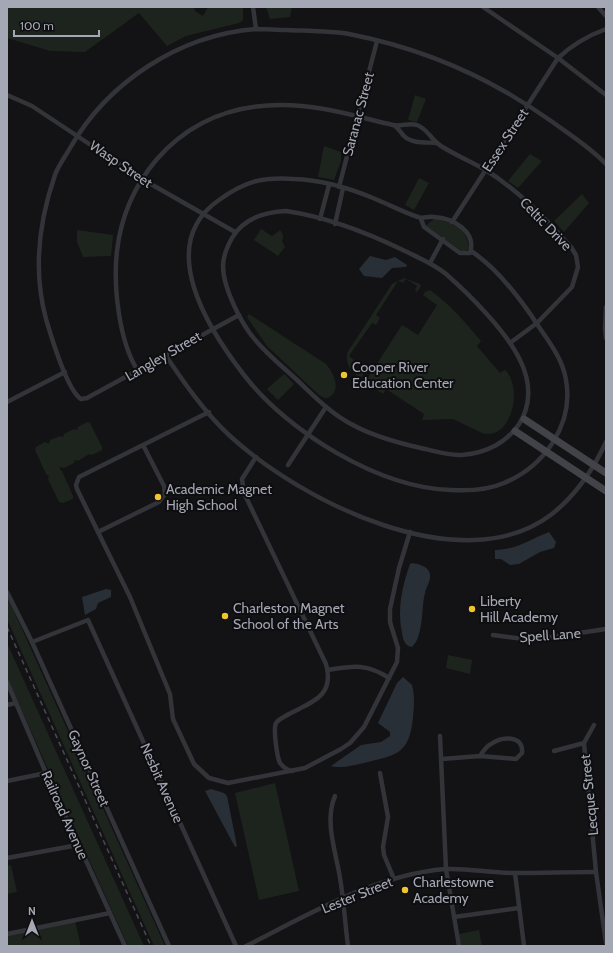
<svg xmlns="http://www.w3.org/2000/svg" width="613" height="953" viewBox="0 0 613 953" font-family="Cabin,sans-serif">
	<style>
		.green { fill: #1d241e }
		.water { fill: #292f37 }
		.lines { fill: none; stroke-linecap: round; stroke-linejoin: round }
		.street { stroke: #333439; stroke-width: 4.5 }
		.secondary { stroke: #424249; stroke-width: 7 }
		.rail { stroke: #494950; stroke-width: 1.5; stroke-dasharray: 5 4; stroke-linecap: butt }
		.poi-dot { fill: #eec430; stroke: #0e0d0f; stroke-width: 1.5 }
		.labels { text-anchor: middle; stroke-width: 4; stroke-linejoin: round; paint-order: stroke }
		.street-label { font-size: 14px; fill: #a4a7b4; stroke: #0e0d0f }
		.poi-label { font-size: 14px; fill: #a4a7b4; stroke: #0e0d0f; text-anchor: start }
	</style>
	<rect width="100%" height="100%" fill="#131214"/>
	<!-- green -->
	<g class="green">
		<path d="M7,7H194L195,11L203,16L208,7H243V20L239,23L186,36L167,46L139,13L85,52L50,51L7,38Z"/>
		<path d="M266,7H292L290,17L270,19Z"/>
		<path d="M415,95L426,99L417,122L408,120Z"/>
		<path d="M324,146L341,152V161L334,180L318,177Z"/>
		<path d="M530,154L542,161L518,188L508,181Z"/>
		<path d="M419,178L429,183L414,210L405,205Z"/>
		<path d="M582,194L589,203L564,232L554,221Z"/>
		<path d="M434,219C453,223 467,227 469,249L463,252L425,226Z"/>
		<path d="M261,229L272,236L280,230C283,234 284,236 282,241L285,247L278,256L254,240Z"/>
		<path d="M77,230L113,235L111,256L83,257L77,242Z"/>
		<path d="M404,278L420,284L421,286L417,292L415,290L417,286L406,279L403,283L398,281L376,315L380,318L376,325L372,323L349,356L354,360L351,365L359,370L362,366L367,369L361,378C350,372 346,365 347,353L392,284Z"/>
		<path d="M430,290C450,304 465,322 481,341L477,346L500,373L505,370C524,388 511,442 482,433L453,419L422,420L424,414L386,389L383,394L365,382L402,325L418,335L437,305L423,295L425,292Z"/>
		<path d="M249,314L326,364C333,372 341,388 331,396C326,400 324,398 319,395L267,346L247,317Z"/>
		<path d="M284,374L294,384L278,400L267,389Z"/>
		<path d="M87,422L90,423L102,447V450L92,455L89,454L78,461L75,460L74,463L64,468L60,467V470L62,471L73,496V499L63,503L59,502L48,479L49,476L46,474L35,450L36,447L45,442L49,444L50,440L60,436L63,437L64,434L74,429L77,430L78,427Z"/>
		<path d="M7,596L165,946H154L7,619Z"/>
		<path d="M7,643L144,946H128L7,678Z"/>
		<path d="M448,655L472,660L470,674L446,668Z"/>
		<path d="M275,783L299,891L259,900L235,793Z"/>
		<path d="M11,865L17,892L7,894V866Z"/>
		<path d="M75,921L81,946H7V934Z"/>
		<path d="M479,930L482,946H461L459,934Z"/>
	</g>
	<!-- water -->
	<g class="water">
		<path d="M370,256L386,260L395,257L407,265L406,267L392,268L382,278L364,276L359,269Z"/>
		<path d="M549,532L556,542L554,548L540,552L519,564L510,565L501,559H495V550C519,549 528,540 549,532Z"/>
		<path d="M412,563C419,564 428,566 430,574C431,581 426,587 425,593C421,608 424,636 412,647C405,646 403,640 402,633C397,609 402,587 410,564Z"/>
		<path d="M106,589L111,590V597L98,603L96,609L85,615L82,597Z"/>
		<path d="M403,677L412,685C415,696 414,707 413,718C409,755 396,755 364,763C355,765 340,769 331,766L361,745L381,742L390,736V732L378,723L397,683Z"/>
		<path d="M211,789L224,793L227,796L237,846L235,847L205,791Z"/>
	</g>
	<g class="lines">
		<!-- street -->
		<g class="street">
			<path d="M253,7L256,29"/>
			<path d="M483,7L558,58C573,44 587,36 606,29"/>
			<path d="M598,7L606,16"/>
			<path d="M7,95L32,106L142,179L235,232"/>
			<path d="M395,126C399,129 401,133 404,136C412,144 426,142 437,143"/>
			<path d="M339,187L377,41"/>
			<path d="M286,211C327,217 368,233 405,251C419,258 434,264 446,274C470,295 506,331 520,360C544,408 513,451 462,455C446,456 428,449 412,446C392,441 371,435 353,425C331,414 314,396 297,380C284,368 269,356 257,342C242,326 223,288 223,266C223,256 227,247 232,238C243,219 265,212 286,211Z"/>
			<path d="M320,219L329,185"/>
			<path d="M421,219L424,227L460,253H470C477,231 452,218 434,217C428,216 423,219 418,217C403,212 388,204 373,198C349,188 320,180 294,179C262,177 245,181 219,200C154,245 209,330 244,375C288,432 379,488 451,490C469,491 488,490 504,483C545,466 574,424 566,380C563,360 550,343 539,327C522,301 497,268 471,251"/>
			<path d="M452,222L558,58L606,95"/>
			<path d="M335,224L343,188"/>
			<path d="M430,263L443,239"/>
			<path d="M606,307L605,329L606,338"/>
			<path d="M239,315L87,398L81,399C67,390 51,336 46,319C33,271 39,221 55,175C58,166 65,157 70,148C108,82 179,35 256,29C266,29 277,30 287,30C308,31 329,31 349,34C421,48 491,78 551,121C569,134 590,147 606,164"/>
			<path d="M166,356C185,384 205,413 230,436C301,501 462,583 552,514C576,495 593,470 606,442"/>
			<path d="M138,371C119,342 113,286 117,251C121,216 134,186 157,159C201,109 261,98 324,109C348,113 370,120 393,125C401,127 409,122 417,125C428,129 431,140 441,146C455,155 470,161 484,169C517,189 545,218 571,247L576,255L578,267L572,287L537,323L510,343"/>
			<path d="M7,402L65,372"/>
			<path d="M143,445L164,486L165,494L159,502L98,532L77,489L76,485L79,477L209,412"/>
			<path d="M256,457L242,479L244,493L326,664C335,696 312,702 289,714C284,717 279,719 276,723C273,729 277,757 280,763C283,767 287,770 292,771"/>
			<path d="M288,465L326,407"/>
			<path d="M98,532L130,597L170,694L173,719L194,764L209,778L228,783L305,768L341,749L350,743L364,727L397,662L398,648L390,622V609L399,568L410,532"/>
			<path d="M7,592L32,642L169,946"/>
			<path d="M493,635L532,640L606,629"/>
			<path d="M32,642L88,620L236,946"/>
			<path d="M327,670C353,666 366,663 389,678"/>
			<path d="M7,682L46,773L125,946"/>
			<path d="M7,705L16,703"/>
			<path d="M440,736L446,869L459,946"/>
			<path d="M584,743L596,872L606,943"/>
			<path d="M554,751L584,743L594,725"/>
			<path d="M442,759L480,756L516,759L522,753C524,735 502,736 491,744C486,746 483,752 480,756"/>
			<path d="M380,773L388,817L383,847L384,855L394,879"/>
			<path d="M7,781L46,773"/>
			<path d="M335,796C324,821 336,852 340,878C344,901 345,924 348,946"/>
			<path d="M7,858L78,845"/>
			<path d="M515,873L524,946"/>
			<path d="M454,917L519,908"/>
			<path d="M7,934L110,913"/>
			<path d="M246,946C308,915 374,875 445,869C468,868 492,873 515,873C542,873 569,872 596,872"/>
		</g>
		<!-- secondary -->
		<g class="secondary">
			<path d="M524,419L606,473"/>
			<path d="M515,431L606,491"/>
		</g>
		<!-- rail -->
		<path class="rail" d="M7,627L151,946"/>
	</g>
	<!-- markers -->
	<g class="poi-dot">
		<circle cx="344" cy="375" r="4"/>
		<circle cx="158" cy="497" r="4"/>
		<circle cx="472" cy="609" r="4"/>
		<circle cx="225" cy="616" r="4"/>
		<circle cx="405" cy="890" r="4"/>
	</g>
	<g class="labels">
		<!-- street labels -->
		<g class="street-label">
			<text transform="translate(358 114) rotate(-75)" y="5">Saranac Street</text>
			<text transform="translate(505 140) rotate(-57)" y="5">Essex Street</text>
			<text transform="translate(121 164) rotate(34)" y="5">Wasp Street</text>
			<text transform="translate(546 224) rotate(46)" y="5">Celtic Drive</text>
			<text transform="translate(163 356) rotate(-30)" y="5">Langley Street</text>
			<text transform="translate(550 635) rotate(-4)" y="5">Spell Lane</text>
			<text transform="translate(89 768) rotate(66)" y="5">Gaynor Street</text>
			<text transform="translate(162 783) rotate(66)" y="5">Nesbit Avenue</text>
			<text transform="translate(589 795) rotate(-96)" y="5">Lecque Street</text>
			<text transform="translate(65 815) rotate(66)" y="5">Railroad Avenue</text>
			<text transform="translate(357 895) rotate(-22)" y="5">Lester Street</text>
		</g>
		<!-- poi labels -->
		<g class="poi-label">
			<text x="352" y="372">Cooper River<tspan x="352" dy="16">Education Center</tspan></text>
			<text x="166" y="494">Academic Magnet<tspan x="166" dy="16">High School</tspan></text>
			<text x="480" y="606">Liberty<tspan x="480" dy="16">Hill Academy</tspan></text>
			<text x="233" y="613">Charleston Magnet<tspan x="233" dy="16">School of the Arts</tspan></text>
			<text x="413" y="887">Charlestowne<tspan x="413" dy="16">Academy</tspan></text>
		</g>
	</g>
	<!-- border -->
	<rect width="613" height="953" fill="none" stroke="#a4a7b4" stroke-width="16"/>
	<!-- north arrow -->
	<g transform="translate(32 921)" stroke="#0e0d0f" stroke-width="3" paint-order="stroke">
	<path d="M0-3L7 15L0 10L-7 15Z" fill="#a4a7b4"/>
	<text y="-6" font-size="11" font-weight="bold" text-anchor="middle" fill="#a4a7b4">N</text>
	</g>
	<!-- scale -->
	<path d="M14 30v6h85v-6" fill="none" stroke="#a4a7b4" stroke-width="2"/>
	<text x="20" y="30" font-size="12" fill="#a4a7b4" stroke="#0e0d0f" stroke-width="3" paint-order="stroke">100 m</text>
</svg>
